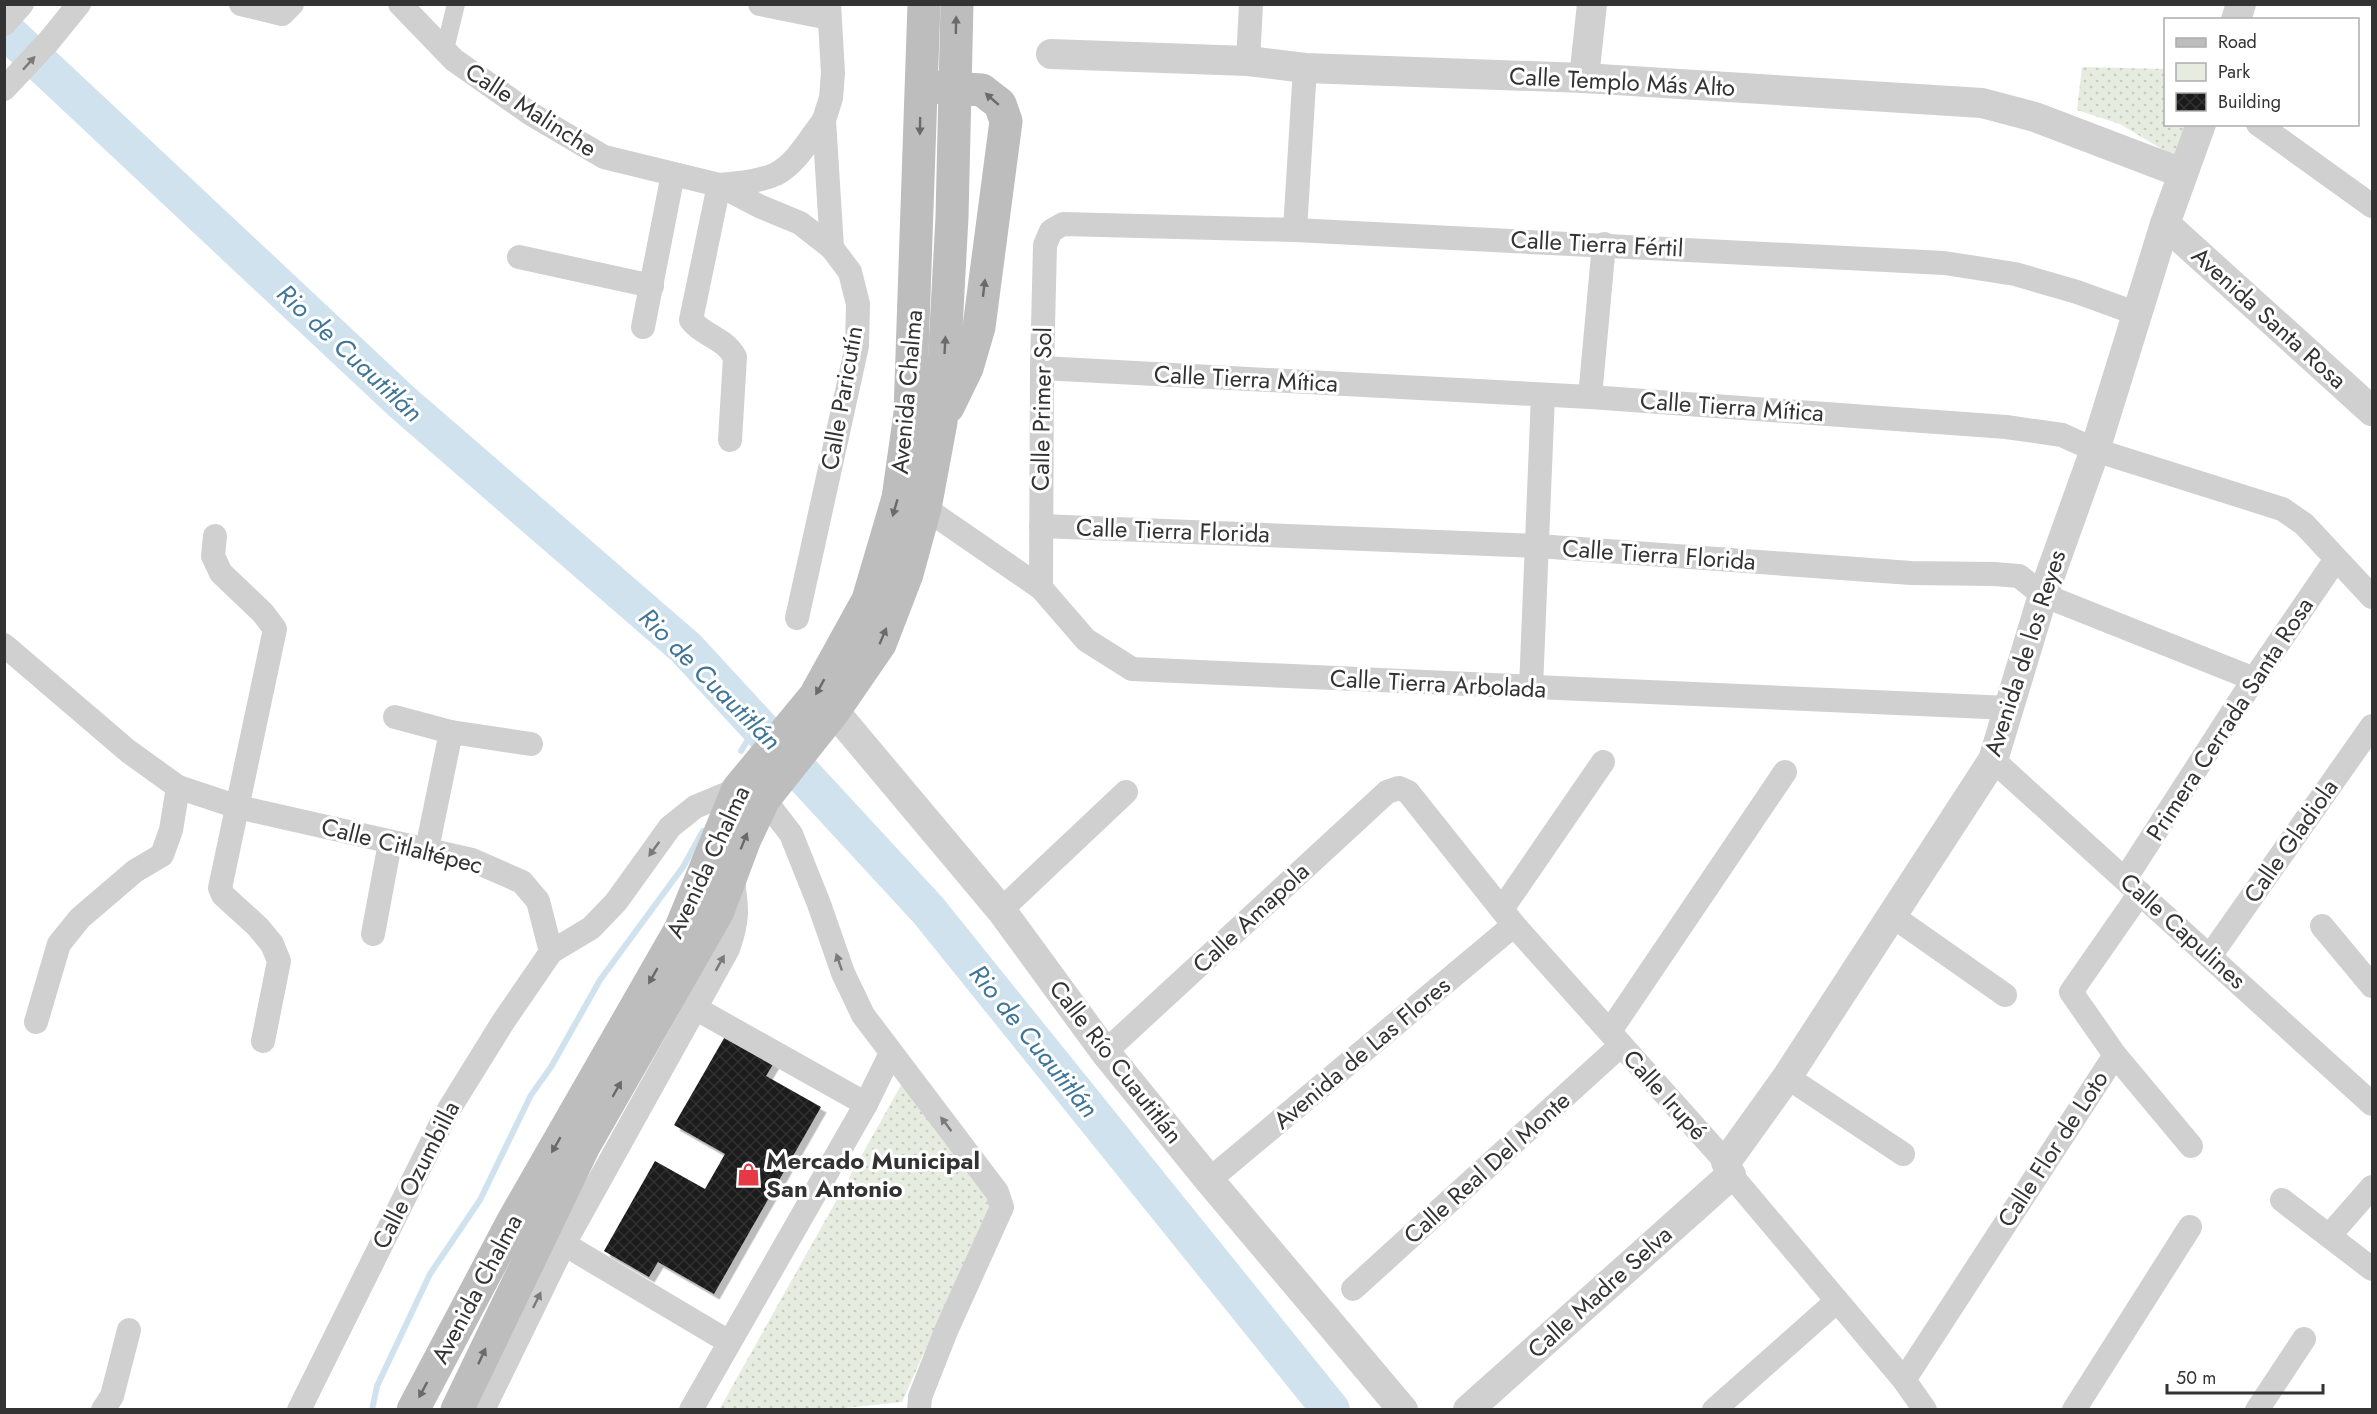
<svg xmlns="http://www.w3.org/2000/svg" width="2377" height="1414" viewBox="0 0 2377 1414" font-family="Jost,sans-serif">
	<style>
		.green { fill: url(#green-dots) }
		.lines { fill: none; stroke-linecap: round; stroke-linejoin: round }
		.stream { stroke: #cfe2ee; stroke-width: 6 }
		.river { stroke: #cfe2ee; stroke-width: 38 }
		.building { fill: url(#building-cross-hatch); filter: url(#shadow) }
		.pedestrian { stroke: #d0d0d0; stroke-width: 18 }
		.minor { stroke: #d0d0d0; stroke-width: 24 }
		.tertiary { stroke: #d0d0d0; stroke-width: 30 }
		.secondary { stroke: #bdbdbd; stroke-width: 33 }
		.oneway { fill: #6a6a6a }
		.oneway2 { fill: #7a7a7a }
		.labels { text-anchor: middle; stroke-width: 6; stroke-linejoin: round; paint-order: stroke }
		.street-label { font-size: 24px; fill: #333; stroke: #fff }
		.poi-label { font-size: 24px; font-weight: bold; fill: #333; stroke: #fff; text-anchor: start }
		.water-label { font-size: 26px; font-style: italic; fill: #3f7597; stroke: #fff }
	</style>
	<defs>
		<pattern id="green-dots" width="8" height="8" patternUnits="userSpaceOnUse" patternTransform="scale(1.5)"><rect width="8" height="8" fill="#e6ecdf"/><path d="M2 2h.1M6 6h.1" fill="none" stroke="#c6cbc0" stroke-width="1.8" stroke-linecap="round"/></pattern>
		<pattern id="building-cross-hatch" width="8" height="8" patternUnits="userSpaceOnUse" patternTransform="scale(1.5)"><rect width="8" height="8" fill="#1a1a1a"/><path d="M0 0l8 8M0 8l8-8" fill="none" stroke="#333"/></pattern>
		<filter id="shadow"><feDropShadow dx="5.5" dy="5.5" stdDeviation="0" flood-color="#0004"/></filter>
	</defs>
	<rect width="100%" height="100%" fill="#fff"/>
	<!-- green -->
	<g class="green">
		<path d="M2082,67L2165,69L2166,124L2192,125L2180,160L2120,124L2077,110Z"/>
		<path d="M905,1078L991,1202L902,1402L827,1410H719Z"/>
	</g>
	<g class="lines">
		<!-- stream -->
		<g class="stream">
			<path d="M741,751L757,725"/>
			<path d="M372,1410L377,1386L430,1274L480,1200L531,1095L551,1067L600,980L683,867L703,831"/>
		</g>
		<!-- river -->
		<path class="river" d="M4,29L402,402L686,648L928,910L1331,1410"/>
	</g>
	<!-- building -->
	<path class="building" d="M727,1033L775,1061L766,1076L821,1107L714,1294L658,1262L649,1277L604,1251L655,1161L705,1189L725,1154L674,1125Z"/>
	<g class="lines">
		<!-- pedestrian -->
		<path class="pedestrian" d="M445,49L456,4"/>
		<!-- minor -->
		<g class="minor">
			<path d="M241,4L282,14L292,4"/>
			<path d="M400,4L454,60L531,114L604,157L719,185L759,206L800,223L832,248"/>
			<path d="M760,4L829,18"/>
			<path d="M4,24L22,4"/>
			<path d="M1248,61L1251,4"/>
			<path d="M4,89L49,41L79,4"/>
			<path d="M2258,124L2372,206"/>
			<path d="M719,185L691,320C703,336 724,337 735,357L730,440"/>
			<path d="M719,185C738,183 759,182 776,174C797,163 810,138 824,120"/>
			<path d="M1295,230L1305,68"/>
			<path d="M519,257L652,286"/>
			<path d="M643,327L673,174"/>
			<path d="M1042,368L1590,397L2006,427L2062,435L2095,450L2282,509L2304,524L2372,597"/>
			<path d="M1590,397L1604,244"/>
			<path d="M925,508L1041,588L1086,640L1132,669L2009,708"/>
			<path d="M1041,526L1538,546L1911,573L1994,574L2019,576L2043,595L2254,679"/>
			<path d="M215,536L213,556L221,573L263,613L275,629L220,888L223,895L258,927L272,944L279,961L263,1041"/>
			<path d="M1041,588L1042,368L1045,245L1051,231L1063,224L1295,230L1944,263L2015,274L2077,292L2138,314"/>
			<path d="M797,618L857,346L858,304L850,272L832,248L824,120L831,98L833,73L829,4"/>
			<path d="M4,645L128,751L178,787L238,807L472,860L522,882L538,901L551,952"/>
			<path d="M1531,688L1543,395"/>
			<path d="M395,717L451,732L531,744"/>
			<path d="M1993,760L2372,1104"/>
			<path d="M764,799L791,834L819,904L843,973L863,1015L997,1192L1002,1207L946,1331L920,1397L919,1410"/>
			<path d="M427,849L451,732"/>
			<path d="M2125,879L2254,679L2336,559"/>
			<path d="M2140,893L2071,992L2115,1055L2191,1146"/>
			<path d="M1502,909L1603,762"/>
			<path d="M1001,910L1126,792"/>
			<path d="M1891,915L2005,995"/>
			<path d="M2322,926L2372,986"/>
			<path d="M373,934L390,843"/>
			<path d="M2210,956L2372,726"/>
			<path d="M695,1008L866,1104"/>
			<path d="M36,1022L59,944L80,918L135,871L162,855L171,830L178,787"/>
			<path d="M1610,1031L1785,772"/>
			<path d="M1105,1052L1387,792L1399,788L1408,792L1514,925L1726,1162L1731,1175L1904,1380L1925,1410"/>
			<path d="M1787,1077L1903,1154"/>
			<path d="M1209,1180L1514,925"/>
			<path d="M2282,1200L2372,1269"/>
			<path d="M2329,1236L2372,1187"/>
			<path d="M564,1244L729,1342"/>
			<path d="M1353,1289L1620,1046"/>
			<path d="M1904,1380L2115,1055"/>
			<path d="M103,1410L112,1396L129,1330"/>
			<path d="M299,1410L446,1114L503,1022L551,952L591,928L616,902L670,827L695,807L738,789"/>
			<path d="M483,1410L564,1244L728,949C739,918 737,907 732,875"/>
			<path d="M691,1410L866,1104L891,1053"/>
			<path d="M1714,1410L1837,1301"/>
			<path d="M2074,1410L2190,1227"/>
			<path d="M2257,1410L2304,1339"/>
		</g>
		<!-- tertiary -->
		<g class="tertiary">
			<path d="M2236,20L2241,4"/>
			<path d="M1051,54L1248,61L1305,68L1584,78L1982,103L2035,117L2182,173"/>
			<path d="M1584,78L1592,4"/>
			<path d="M2165,224L2372,411"/>
			<path d="M834,711L1001,910L1105,1052L1209,1180L1403,1410"/>
			<path d="M1726,1162L1787,1077L1993,760L2043,595L2095,450L2165,224L2201,124"/>
			<path d="M1468,1410L1731,1175"/>
		</g>
		<!-- secondary -->
		<g class="secondary">
			<path d="M933,87L982,90L1000,104L1006,121L979,327L967,368L948,407"/>
			<path d="M413,1410L513,1221L680,930L738,789L815,696L868,600L898,498L910,413L924,4"/>
			<path d="M457,1410L584,1146L718,911L745,839L764,799L834,711L880,644L907,574L925,508L941,422L952,217L957,4"/>
		</g>
	</g>
	<!-- one-way arrows -->
	<defs><path id="oneway-solid" d="M-6-.8H1V-3.2L6.5 0L1 3.2V.8H-6Z" transform="scale(1.5)"/></defs>
	<g class="oneway">
		<use href="#oneway-solid" transform="translate(956 25) rotate(-89)"/>
		<use href="#oneway-solid" transform="translate(992 99) rotate(-139)"/>
		<use href="#oneway-solid" transform="translate(920 126) rotate(91)"/>
		<use href="#oneway-solid" transform="translate(984 288) rotate(-83)"/>
		<use href="#oneway-solid" transform="translate(945 345) rotate(-87)"/>
		<use href="#oneway-solid" transform="translate(895 508) rotate(106)"/>
		<use href="#oneway-solid" transform="translate(883 636) rotate(-67)"/>
		<use href="#oneway-solid" transform="translate(820 687) rotate(119)"/>
		<use href="#oneway-solid" transform="translate(744 841) rotate(-68)"/>
		<use href="#oneway-solid" transform="translate(653 976) rotate(120)"/>
		<use href="#oneway-solid" transform="translate(617 1089) rotate(-60)"/>
		<use href="#oneway-solid" transform="translate(556 1145) rotate(120)"/>
		<use href="#oneway-solid" transform="translate(482 1356) rotate(-65)"/>
		<use href="#oneway-solid" transform="translate(423 1390) rotate(118)"/>
	</g>
	<g class="oneway2">
		<use href="#oneway-solid" transform="translate(29 63) rotate(-48)"/>
		<use href="#oneway-solid" transform="translate(654 849) rotate(126)"/>
		<use href="#oneway-solid" transform="translate(839 962) rotate(-109)"/>
		<use href="#oneway-solid" transform="translate(720 963) rotate(-61)"/>
		<use href="#oneway-solid" transform="translate(946 1124) rotate(-127)"/>
		<use href="#oneway-solid" transform="translate(537 1300) rotate(-64)"/>
	</g>
	<!-- icons -->
	<defs>
		<symbol id="shop-bare" viewBox="-9 -9 18 18"><path d="M-5-2.5h2.3a2.7 3.5 0 0 1 5.4 0H5L5.5 6h-11ZM-1.5-2.5h3a1.5 2.3 0 0 0-3 0Z" fill="#e63946" stroke="#fff" stroke-width="2.5" paint-order="stroke"/></symbol>
	</defs>
	<g fill-rule="evenodd">
		<use href="#shop-bare" x="732" y="1158" width="33" height="33"/>
	</g>
	<g class="labels">
		<!-- street labels -->
		<g class="street-label">
			<text transform="translate(1622 82) rotate(3)" y="8">Calle Templo Más Alto</text>
			<text transform="translate(531 110) rotate(33)" y="8">Calle Malinche</text>
			<text transform="translate(1597 244) rotate(3)" y="8">Calle Tierra Fértil</text>
			<text transform="translate(2269 318) rotate(42)" y="8">Avenida Santa Rosa</text>
			<text transform="translate(1246 379) rotate(3)" y="8">Calle Tierra Mítica</text>
			<text transform="translate(907 392) rotate(-85)" y="8">Avenida Chalma</text>
			<text transform="translate(842 398) rotate(-80)" y="8">Calle Paricutín</text>
			<text transform="translate(1732 407) rotate(4)" y="8">Calle Tierra Mítica</text>
			<text transform="translate(1042 409) rotate(-89)" y="8">Calle Primer Sol</text>
			<text transform="translate(1173 531) rotate(2)" y="8">Calle Tierra Florida</text>
			<text transform="translate(1659 555) rotate(4)" y="8">Calle Tierra Florida</text>
			<text transform="translate(2025 653) rotate(-72)" y="8">Avenida de los Reyes</text>
			<text transform="translate(1438 684) rotate(3)" y="8">Calle Tierra Arbolada</text>
			<text transform="translate(2230 719) rotate(-57)" y="8">Primera Cerrada Santa Rosa</text>
			<text transform="translate(2291 841) rotate(-55)" y="8">Calle Gladiola</text>
			<text transform="translate(402 846) rotate(14)" y="8">Calle Citlaltépec</text>
			<text transform="translate(708 862) rotate(-65)" y="8">Avenida Chalma</text>
			<text transform="translate(1251 918) rotate(-43)" y="8">Calle Amapola</text>
			<text transform="translate(2183 931) rotate(42)" y="8">Calle Capulines</text>
			<text transform="translate(1362 1053) rotate(-40)" y="8">Avenida de Las Flores</text>
			<text transform="translate(1116 1062) rotate(52)" y="8">Calle Río Cuautitlán</text>
			<text transform="translate(1665 1095) rotate(48)" y="8">Calle Irupé</text>
			<text transform="translate(2053 1149) rotate(-57)" y="8">Calle Flor de Loto</text>
			<text transform="translate(1487 1168) rotate(-42)" y="8">Calle Real Del Monte</text>
			<text transform="translate(416 1175) rotate(-63)" y="8">Calle Ozumbilla</text>
			<text transform="translate(477 1289) rotate(-62)" y="8">Avenida Chalma</text>
			<text transform="translate(1600 1292) rotate(-42)" y="8">Calle Madre Selva</text>
		</g>
		<!-- poi labels -->
		<g class="poi-label">
			<text x="766" y="1169">Mercado Municipal<tspan x="766" dy="28">San Antonio</tspan></text>
		</g>
		<!-- water labels -->
		<g class="water-label">
			<text transform="translate(350 353) rotate(43)" y="9">Rio de Cuautitlán</text>
			<text transform="translate(710 679) rotate(45)" y="9">Rio de Cuautitlán</text>
			<text transform="translate(1034 1041) rotate(51)" y="9">Rio de Cuautitlán</text>
		</g>
	</g>
	<!-- border -->
	<rect width="2377" height="1414" fill="none" stroke="#333333" stroke-width="12"/>
	<!-- legend -->
	<rect x="2164" y="18" width="195" height="108" fill="#ffffff" stroke="#adadad" stroke-width="1.5"/>
	<rect x="2176" y="38" width="30" height="9" fill="#bdbdbd" stroke="#adadad" stroke-width="1.5"/>
	<text x="2218" y="48" font-size="18" fill="#333333">Road</text>
	<rect x="2176" y="63" width="30" height="18" fill="#e6ecdf" stroke="#adadad" stroke-width="1.5"/>
	<text x="2218" y="78" font-size="18" fill="#333333">Park</text>
	<rect x="2176" y="93" width="30" height="18" fill="url(#building-cross-hatch)" stroke="#adadad" stroke-width="1.5"/>
	<text x="2218" y="108" font-size="18" fill="#333333">Building</text>
	<!-- scale -->
	<path d="M2167 1384v9h156v-9" fill="none" stroke="#333333" stroke-width="3"/>
	<text x="2176" y="1384" font-size="18" fill="#333333" stroke="#ffffff" stroke-width="4.5" paint-order="stroke">50 m</text>
</svg>
